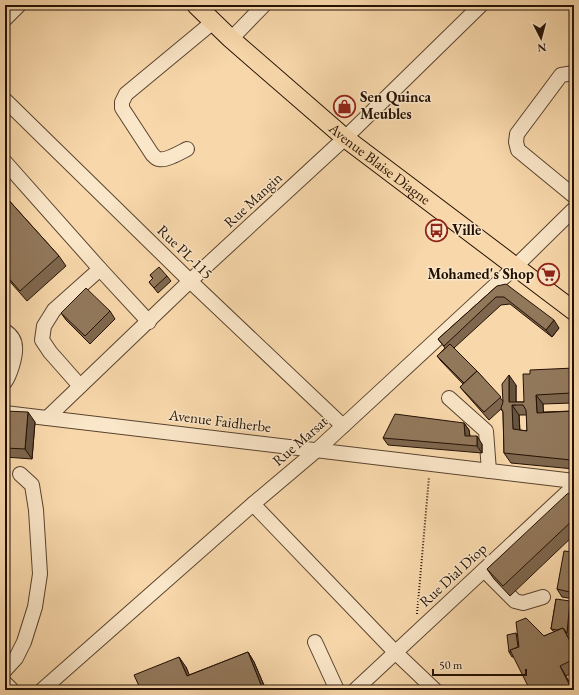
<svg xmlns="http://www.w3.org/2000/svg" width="579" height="695" viewBox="0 0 579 695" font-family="'EB Garamond',serif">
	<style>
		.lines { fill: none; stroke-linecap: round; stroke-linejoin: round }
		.minor-casing { stroke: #59432e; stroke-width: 16 }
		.major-casing { stroke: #241104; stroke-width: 20 }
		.path { stroke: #241104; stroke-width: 2; stroke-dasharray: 1 2; stroke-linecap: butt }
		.minor { stroke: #fae6c8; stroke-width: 14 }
		.major { stroke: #f8d8ab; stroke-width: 18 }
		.wall { fill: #7e674e; stroke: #241104; fill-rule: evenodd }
		.shaded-wall { fill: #665440; stroke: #241104 }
		.building { fill: #92785b; stroke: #241104; fill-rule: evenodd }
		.labels { text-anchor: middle; stroke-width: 3; stroke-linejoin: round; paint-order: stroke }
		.poi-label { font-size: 15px; font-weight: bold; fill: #241104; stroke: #fae6c8; text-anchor: start }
		.street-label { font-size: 15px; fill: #241104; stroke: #fae6c8 }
	</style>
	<rect width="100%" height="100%" fill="#f8d8ab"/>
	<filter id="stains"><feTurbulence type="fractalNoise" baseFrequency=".005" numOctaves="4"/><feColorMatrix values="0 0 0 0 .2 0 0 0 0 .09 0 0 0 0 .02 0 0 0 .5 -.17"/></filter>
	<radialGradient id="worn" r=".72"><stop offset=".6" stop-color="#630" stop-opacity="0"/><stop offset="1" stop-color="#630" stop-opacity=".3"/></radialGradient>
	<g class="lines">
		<defs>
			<g id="minor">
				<path d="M5,19L19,5"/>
				<path d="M231,39L264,5"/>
				<path d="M574,73L561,75L517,134L516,142L518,150L574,196"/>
				<path d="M5,100L190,281L343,426"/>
				<path d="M187,149C181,152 166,161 159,159C156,159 154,156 152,154L122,108V102L126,94L213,22"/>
				<path d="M5,162L100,269L149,322"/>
				<path d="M5,331C11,335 15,340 15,347C16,356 10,375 5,382"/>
				<path d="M80,386L50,352L42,340L44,326L54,310L100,269"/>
				<path d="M449,398L486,431L489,471"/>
				<path d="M5,413L574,481"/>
				<path d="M47,418L190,281L345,138L481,5"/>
				<path d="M253,504L395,652L435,690"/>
				<path d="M484,570L515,601L523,603L543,597"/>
				<path d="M315,642L337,690"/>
				<path d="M5,670L16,658L24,642L35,607L40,574L36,510L32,485L20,474"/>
				<path d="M5,683L12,690"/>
				<path d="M42,690L253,504L317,450L516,266L574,209"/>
				<path d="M355,690L574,486"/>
			</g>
			<g id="major">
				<path id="s1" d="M196,5L231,39L345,138L574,311"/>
			</g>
		</defs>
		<!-- minor casing -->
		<use href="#minor" class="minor-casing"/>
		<!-- major casing -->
		<use href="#major" class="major-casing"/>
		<!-- path -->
		<path class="path" d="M417,614L429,477"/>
		<!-- minor -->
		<use href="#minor" class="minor"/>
		<!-- major -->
		<use href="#major" class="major"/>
	</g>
	<!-- wall -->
	<g class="wall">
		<path d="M5,196L59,256L66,266L27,301L5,276Z"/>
		<path d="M150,275L167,276L171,281L158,293L149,282L153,279Z"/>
		<path d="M497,286L559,328L552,337L510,304L501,305L454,348L477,371L503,401L516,385V402H524L530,374L574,368V469L511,463L504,453L503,412L501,409L489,420L466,394L460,387L463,384L441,361L437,356L445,348L438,339ZM572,403L573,411L543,412V404ZM519,415H527V431L520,430Z"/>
		<path d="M110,311L115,319L90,344L66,320L61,313Z"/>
		<path d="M5,411L35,422L32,459L5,457Z"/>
		<path d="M464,423L469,430L470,436L482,444V453L388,445L383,438Z"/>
		<path d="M574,491V535L510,596L494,579L487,569Z"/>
		<path d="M574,552V599L562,597L557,589Z"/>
		<path d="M556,599L570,638L574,645V672L566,676L514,657H512L509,652L516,633L517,635L544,636L554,632L551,629Z"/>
		<path d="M248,652L254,662L266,690H128L186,667L189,675Z"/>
	</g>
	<!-- shaded-wall -->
	<g class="shaded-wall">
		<path d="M554,320L559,328L552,337L546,330Z"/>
		<path d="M509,375L516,385V405H512L519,415L520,439L513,429L509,402Z"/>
		<path d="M536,395L543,404L544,423L537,413Z"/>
		<path d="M28,412L35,422L32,459L25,449Z"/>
		<path d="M464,423L469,430L471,444L465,436Z"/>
		<path d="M477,436L482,444V453L477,446Z"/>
		<path d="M570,601L574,606L570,638L574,645V649L563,628Z"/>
		<path d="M248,652L254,662L266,690H263Z"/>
		<path d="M179,657L186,667L194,686L187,676Z"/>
		<path d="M560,666L566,676L574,690H572Z"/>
	</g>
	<!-- building -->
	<g class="building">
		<path d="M5,196L59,256L20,291L5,274Z"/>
		<path d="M159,267L167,276L154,288L149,282L153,278L150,275Z"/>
		<path d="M506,284L554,320L546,330L504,297H496L444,346L438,339L497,286Z"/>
		<path d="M86,288L110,311L85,336L61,313Z"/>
		<path d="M450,344L477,371L464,383L437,356Z"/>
		<path d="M574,368V460H571L504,453L503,412L501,408L503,402L502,384L509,375V402H524L523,374H530V370ZM571,393L573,411L537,413L536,395ZM512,405H523L526,410L527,431L513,429Z"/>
		<path d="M477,371L501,397L484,412L460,387Z"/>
		<path d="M5,411L28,412L25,449L5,448Z"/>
		<path d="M395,414L464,423L465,436H477V446L383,438Z"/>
		<path d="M574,491V519L503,586L487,569L567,494Z"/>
		<path d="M564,551L574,552V593L557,589Z"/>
		<path d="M556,599L570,601L567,633L563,628L557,630L551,629Z"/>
		<path d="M526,618L544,636L563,628L574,649V659L560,666L572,690H530L510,650L519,647L516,622Z"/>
		<path d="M516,633L518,647L510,650L511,652H509L507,635Z"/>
		<path d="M248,652L263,690H237L235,685L223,690H128L139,686L134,675L179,657L187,676Z"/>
	</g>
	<!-- icons -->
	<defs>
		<symbol id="shop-ring" viewBox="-11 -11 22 22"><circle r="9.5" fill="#fae6c8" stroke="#8f2418" stroke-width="1.5"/><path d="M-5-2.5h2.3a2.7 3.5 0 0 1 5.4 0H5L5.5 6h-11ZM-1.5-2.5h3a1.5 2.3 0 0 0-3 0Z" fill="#8f2418"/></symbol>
		<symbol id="bus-ring" viewBox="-11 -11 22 22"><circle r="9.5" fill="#fae6c8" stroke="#8f2418" stroke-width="1.5"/><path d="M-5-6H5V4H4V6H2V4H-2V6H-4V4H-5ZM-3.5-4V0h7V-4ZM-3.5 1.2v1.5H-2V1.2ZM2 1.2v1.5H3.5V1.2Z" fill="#8f2418"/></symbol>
		<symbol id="supermarket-ring" viewBox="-11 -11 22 22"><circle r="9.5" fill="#fae6c8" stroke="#8f2418" stroke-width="1.5"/><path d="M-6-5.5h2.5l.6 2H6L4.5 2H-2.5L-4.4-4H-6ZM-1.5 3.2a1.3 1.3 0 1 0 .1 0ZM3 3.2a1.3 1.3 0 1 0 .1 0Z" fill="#8f2418"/></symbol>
	</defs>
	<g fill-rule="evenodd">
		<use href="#shop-ring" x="332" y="94" width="25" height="25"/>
		<use href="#bus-ring" x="424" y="218" width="25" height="25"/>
		<use href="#supermarket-ring" x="536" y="262" width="25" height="25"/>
	</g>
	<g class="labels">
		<!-- poi labels -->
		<g class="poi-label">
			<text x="360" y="102">Sen Quinca<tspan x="360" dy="17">Meubles</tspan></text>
			<text x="452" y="235">Ville</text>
			<text x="534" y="279" text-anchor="end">Mohamed's Shop</text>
		</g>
		<!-- street labels -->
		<g class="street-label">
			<text dy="5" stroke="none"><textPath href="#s1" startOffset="243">Avenue Blaise Diagne</textPath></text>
			<text transform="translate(253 200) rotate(-43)" y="5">Rue Mangin</text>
			<text transform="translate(185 252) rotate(44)" y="5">Rue PL-115</text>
			<text transform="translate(220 421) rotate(7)" y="5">Avenue Faidherbe</text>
			<text transform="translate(300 441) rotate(-41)" y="5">Rue Marsat</text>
			<text transform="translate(453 575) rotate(-43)" y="5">Rue Dial Diop</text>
		</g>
	</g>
	<!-- margin -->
	<rect width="579" height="695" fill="none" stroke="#f8d8ab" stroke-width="20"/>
	<rect x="6" y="6" width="567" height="683" fill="none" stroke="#241104" stroke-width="2"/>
	<rect x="10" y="10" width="559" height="675" fill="none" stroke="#241104"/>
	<!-- north arrow -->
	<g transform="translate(541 38) rotate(174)" stroke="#fae6c8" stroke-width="3" paint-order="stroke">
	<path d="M0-3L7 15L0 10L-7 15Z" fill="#241104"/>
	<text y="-6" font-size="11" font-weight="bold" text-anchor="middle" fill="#241104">N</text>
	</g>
	<!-- scale -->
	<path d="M433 669v6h93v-6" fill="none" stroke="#241104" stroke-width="2"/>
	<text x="439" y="669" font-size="12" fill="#241104" stroke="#fae6c8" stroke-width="3" paint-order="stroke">50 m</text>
	<rect width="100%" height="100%" filter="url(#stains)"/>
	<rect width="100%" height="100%" fill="url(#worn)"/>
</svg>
